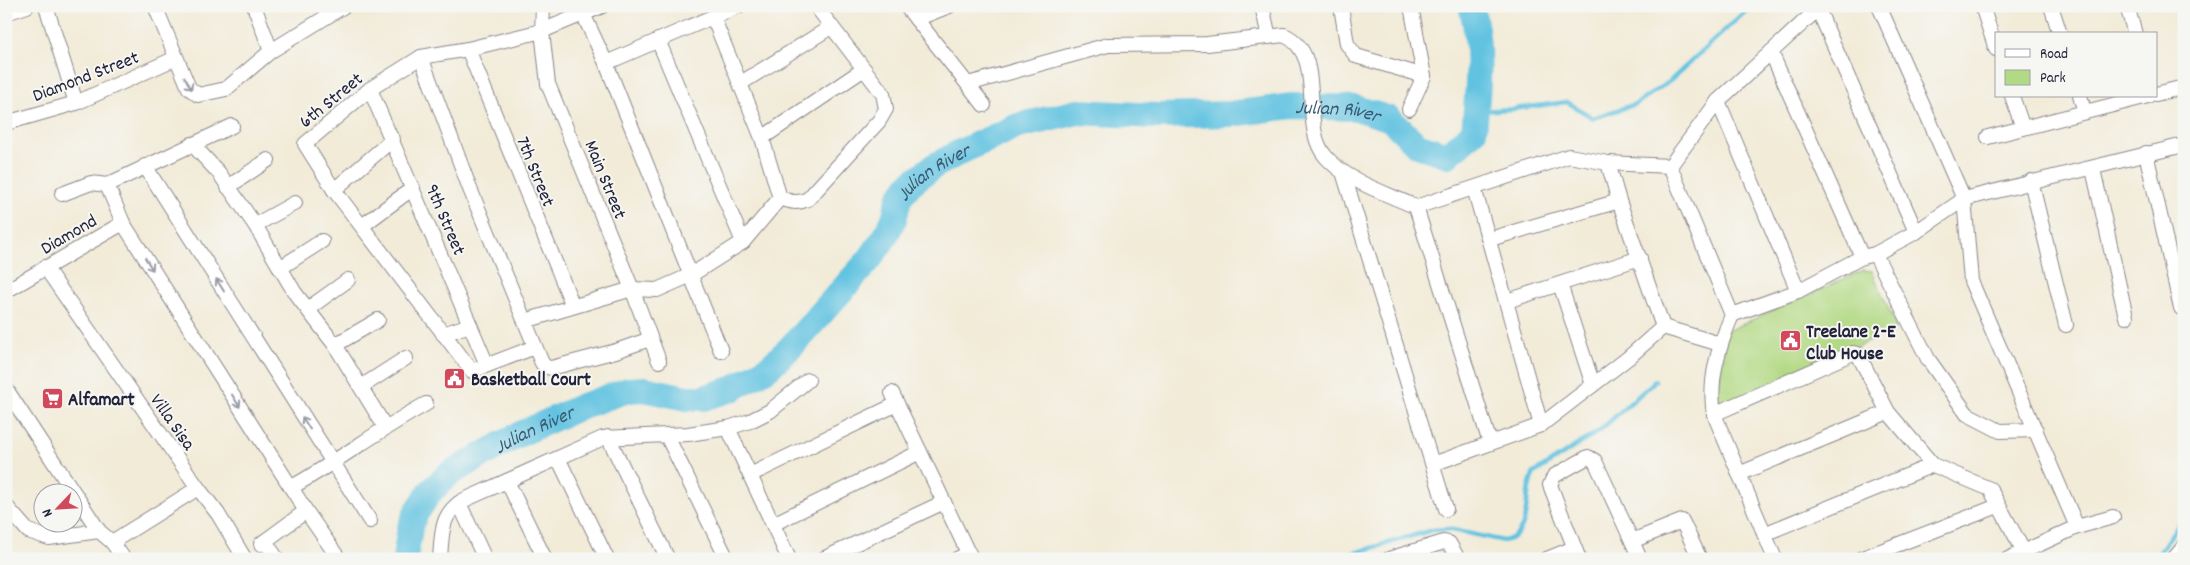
<svg xmlns="http://www.w3.org/2000/svg" width="2190" height="565" viewBox="0 0 2190 565" font-family="Dekko,sans-serif">
	<style>
		.green { fill: #b2d983; stroke: #6a7e5f }
		.lines { fill: none; stroke-linecap: round; stroke-linejoin: round }
		.stream { stroke: #62c3e1; stroke-width: 4.5 }
		.river { stroke: #62c3e1; stroke-width: 26 }
		.minor-casing { stroke: #8a868a; stroke-width: 16 }
		.tertiary-casing { stroke: #8a868a; stroke-width: 18 }
		.minor { stroke: #fff; stroke-width: 14 }
		.tertiary { stroke: #fff; stroke-width: 16 }
		.oneway { stroke: #9c9ca7 }
		.labels { text-anchor: middle; stroke-width: 4; stroke-linejoin: round; paint-order: stroke }
		.street-label { font-size: 19px; fill: #22223b; stroke: #f6f6f2 }
		.poi-label { font-size: 19px; font-weight: bold; fill: #22223b; stroke: #f6f6f2; text-anchor: start }
		.water-label { font-size: 20px; font-style: italic; fill: #385a75; stroke: #f6f6f2 }
	</style>
	<rect width="100%" height="100%" fill="#f6f6f2"/>
	<filter id="ink" filterUnits="userSpaceOnUse"><feTurbulence type="fractalNoise" baseFrequency=".02" numOctaves="2"/><feDisplacementMap in="SourceGraphic" scale="10" xChannelSelector="R" yChannelSelector="G"/><feConvolveMatrix kernelMatrix="1 2 1 2 8 2 1 2 1" color-interpolation-filters="sRGB"/></filter>
	<filter id="wash" filterUnits="userSpaceOnUse"><feTurbulence type="fractalNoise" baseFrequency=".0096" numOctaves="4" result="noise"/><feDisplacementMap in="SourceGraphic" scale="20" xChannelSelector="R" yChannelSelector="G"/><feGaussianBlur stdDeviation="1.12" result="paint"/><feColorMatrix in="noise" values="0 0 0 0 0 0 0 0 0 0 0 0 0 0 0 0 0 1.4 0 .05"/><feComposite in="paint" operator="in"/></filter>
	<g filter="url(#wash)">
		<rect width="100%" height="100%" fill="#f2ebd8"/>
		<!-- green -->
		<path class="green" d="M1864,270L1872,271L1897,329L1726,404L1717,397L1727,331Z"/>
		<g class="lines">
			<!-- stream -->
			<g class="stream">
				<path d="M1476,111L1513,109L1567,102L1593,118L1636,104L1670,81L1751,6"/>
				<path d="M2158,554L2184,516"/>
				<path d="M1344,559L1348,555L1432,530L1448,529L1504,541C1535,534 1521,495 1534,473L1599,431L1655,381"/>
			</g>
			<!-- river -->
			<path class="river" id="s1" d="M405,559L410,528L416,513L430,492L449,474L518,435L580,407L628,390L644,389L687,398H703L732,389L768,368L790,348L869,260L885,237L894,219L899,199L910,184L934,166L962,151L1018,126L1078,112L1156,116L1231,114L1292,106L1356,108L1390,119L1417,145L1448,155L1474,131C1478,90 1483,46 1471,6"/>
		</g>
	</g>
	<g filter="url(#ink)">
		<g class="lines">
			<defs>
				<g id="minor">
					<path d="M46,6L76,103"/>
					<path d="M155,6L189,88L198,95L226,89L271,51L344,6"/>
					<path d="M254,6L271,51"/>
					<path d="M543,6L542,31L548,84L632,289L659,361"/>
					<path d="M906,6L984,105"/>
					<path d="M1262,6L1269,37"/>
					<path d="M1341,6L1347,44L1356,56L1424,76"/>
					<path d="M1879,6L1964,199L2184,145"/>
					<path d="M1982,6L1996,49"/>
					<path d="M2051,6L2060,34"/>
					<path d="M2127,6L2135,34"/>
					<path d="M1818,9L1916,232"/>
					<path d="M6,13L27,6"/>
					<path d="M584,16L606,63L721,351"/>
					<path d="M916,19L949,6"/>
					<path d="M658,40L743,242"/>
					<path d="M468,49L573,306"/>
					<path d="M1771,52L1862,257"/>
					<path d="M421,57L470,189L542,363L546,367L551,368L616,351L650,339"/>
					<path d="M606,63L738,6"/>
					<path d="M741,83L831,27"/>
					<path d="M968,84L1108,45L1207,44L1284,35C1328,54 1298,126 1326,157C1348,182 1386,193 1416,207L1569,156L1608,163L1619,201L1663,327L1628,358L1541,425L1433,464"/>
					<path d="M370,89L487,365"/>
					<path d="M2156,94L2184,87"/>
					<path d="M2012,96L2023,128"/>
					<path d="M2080,96L2085,112"/>
					<path d="M1718,101L1798,291"/>
					<path d="M1409,109L1424,76L1411,6"/>
					<path d="M6,123L76,103L176,58"/>
					<path d="M1988,137L2148,96"/>
					<path d="M762,138L864,69"/>
					<path d="M192,144L219,173L255,225L295,293L335,345L385,427"/>
					<path d="M2146,153L2181,308"/>
					<path d="M1608,163L1670,166L1718,101L1821,6"/>
					<path d="M145,166L370,521"/>
					<path d="M1670,166L1732,315C1719,346 1708,380 1714,414L1775,559"/>
					<path d="M2093,169L2126,317"/>
					<path d="M1343,172L1446,509"/>
					<path d="M2031,181L2066,325"/>
					<path d="M107,185L123,223L306,511L339,559"/>
					<path d="M228,187L268,160"/>
					<path d="M1474,188L1541,425"/>
					<path d="M334,190L393,139"/>
					<path d="M62,194L91,183L107,185L232,126"/>
					<path d="M780,198C791,202 797,204 808,199L879,121L886,109L883,94L816,6"/>
					<path d="M1416,207L1490,443"/>
					<path d="M255,225L295,203"/>
					<path d="M362,226L413,188"/>
					<path d="M1490,239L1619,201"/>
					<path d="M1875,254L1928,359L1967,414L2000,431L2036,430"/>
					<path d="M45,267L198,488L112,542"/>
					<path d="M280,268L322,241"/>
					<path d="M1560,284L1593,385"/>
					<path d="M6,291L123,223"/>
					<path d="M1507,301L1640,258"/>
					<path d="M309,308L348,280"/>
					<path d="M1732,315L1798,291L1862,257L1875,254L1916,232L1964,199L1971,281L2077,527"/>
					<path d="M525,321L632,289L657,290L691,275L743,242L780,198L762,138L713,17"/>
					<path d="M1663,327L1720,344"/>
					<path d="M443,334L470,325"/>
					<path d="M335,345L378,320"/>
					<path d="M535,347L472,371L334,190L305,144L370,89L421,57L468,49L542,31L602,6"/>
					<path d="M361,387L406,358"/>
					<path d="M6,389L99,531L112,542L124,559"/>
					<path d="M892,393L971,559"/>
					<path d="M1714,414L1853,353L1858,354L1888,412L1933,465L1990,489L2024,552"/>
					<path d="M728,428L789,559"/>
					<path d="M667,436L727,559"/>
					<path d="M608,437L668,559"/>
					<path d="M558,458L607,559"/>
					<path d="M1739,474L1888,412"/>
					<path d="M750,475L897,404"/>
					<path d="M507,481L545,559"/>
					<path d="M292,487C338,461 380,429 426,404"/>
					<path d="M198,488L218,514L245,559"/>
					<path d="M459,503L485,559"/>
					<path d="M6,506L28,531L49,538L99,531"/>
					<path d="M773,524L920,452"/>
					<path d="M1764,534L1933,465"/>
					<path d="M265,541L277,559"/>
					<path d="M261,544L306,511"/>
					<path d="M440,559C442,535 440,515 462,501L603,438L688,434L728,428L750,421L770,411L808,380"/>
					<path d="M823,559L944,502"/>
					<path d="M957,559L969,553"/>
					<path d="M1389,559L1444,542L1449,543L1458,559"/>
					<path d="M1547,559L1574,548"/>
					<path d="M1579,559L1550,485L1554,476L1588,457L1595,461L1632,541"/>
					<path d="M1640,559L1632,541L1682,521L1700,559"/>
					<path d="M1860,559L1998,506"/>
					<path d="M2008,559L2077,527L2113,517"/>
				</g>
				<path id="tertiary" d="M2175,559L2184,548"/>
			</defs>
			<!-- minor casing -->
			<use href="#minor" class="minor-casing"/>
			<!-- tertiary casing -->
			<use href="#tertiary" class="tertiary-casing"/>
			<!-- minor -->
			<use href="#minor" class="minor"/>
			<!-- tertiary -->
			<use href="#tertiary" class="tertiary"/>
		</g>
		<!-- one-way arrows -->
		<defs><path id="oneway-shaft" d="M-6 0H5M1.5-3L5.5 0L1.5 3" fill="none" stroke-width="1.6" stroke-linecap="round" stroke-linejoin="round" transform="scale(1.25)"/></defs>
		<g class="oneway">
			<use href="#oneway-shaft" transform="translate(188 83) rotate(61)"/>
			<use href="#oneway-shaft" transform="translate(149 264) rotate(58)"/>
			<use href="#oneway-shaft" transform="translate(220 285) rotate(-122)"/>
			<use href="#oneway-shaft" transform="translate(236 401) rotate(58)"/>
			<use href="#oneway-shaft" transform="translate(306 423) rotate(-122)"/>
		</g>
	</g>
	<!-- icons -->
	<defs>
		<symbol id="civic-square" viewBox="-11 -11 22 22"><rect x="-9" y="-9" width="18" height="18" rx="4" fill="#d1495b" stroke="#f6f6f2"/><path d="M-.6-6.5H3V-4.5H.6V-3L4-1V1h2V6H-6V1h2V-1L-.6-3ZM-1.2 2.5V6h2.4V2.5Z" fill="#fff"/></symbol>
		<symbol id="supermarket-square" viewBox="-11 -11 22 22"><rect x="-9" y="-9" width="18" height="18" rx="4" fill="#d1495b" stroke="#f6f6f2"/><path d="M-6-5.5h2.5l.6 2H6L4.5 2H-2.5L-4.4-4H-6ZM-1.5 3.2a1.3 1.3 0 1 0 .1 0ZM3 3.2a1.3 1.3 0 1 0 .1 0Z" fill="#fff"/></symbol>
	</defs>
	<g fill-rule="evenodd">
		<use href="#civic-square" x="1778" y="328" width="25" height="25"/>
		<use href="#civic-square" x="442" y="366" width="25" height="25"/>
		<use href="#supermarket-square" x="40" y="386" width="25" height="25"/>
	</g>
	<g class="labels">
		<!-- street labels -->
		<g class="street-label">
			<text transform="translate(85 75) rotate(-21)" y="7">Diamond Street</text>
			<text transform="translate(330 99) rotate(-39)" y="7">6th Street</text>
			<text transform="translate(537 171) rotate(68)" y="7">7th Street</text>
			<text transform="translate(607 179) rotate(68)" y="7">Main Street</text>
			<text transform="translate(447 219) rotate(67)" y="7">9th Street</text>
			<text transform="translate(68 233) rotate(-30)" y="7">Diamond</text>
			<text transform="translate(174 421) rotate(55)" y="7">Villa Sisa</text>
		</g>
		<!-- poi labels -->
		<g class="poi-label">
			<text x="1806" y="337">Treelane 2-E<tspan x="1806" dy="22">Club House</tspan></text>
			<text x="471" y="385">Basketball Court</text>
			<text x="68" y="405">Alfamart</text>
		</g>
		<!-- water labels -->
		<g class="water-label">
			<text dy="7" stroke="none"><textPath href="#s1" startOffset="1126">Julian River</textPath></text>
			<text dy="7" stroke="none"><textPath href="#s1" startOffset="706">Julian River</textPath></text>
			<text dy="7" stroke="none"><textPath href="#s1" startOffset="195">Julian River</textPath></text>
		</g>
	</g>
	<!-- margin -->
	<rect width="2190" height="565" fill="none" stroke="#f6f6f2" stroke-width="25"/>
	<!-- legend -->
	<rect x="1995" y="32" width="162" height="65" fill="#f6f6f2" stroke="#a1a1a9"/>
	<rect x="2005" y="49" width="25" height="8" fill="#ffffff" stroke="#a1a1a9"/>
	<text x="2040" y="58" font-size="15" fill="#22223b">Road</text>
	<rect x="2005" y="70" width="25" height="15" fill="#b2d983" stroke="#a1a1a9"/>
	<text x="2040" y="82" font-size="15" fill="#22223b">Park</text>
	<!-- north arrow -->
	<g transform="translate(58 508) rotate(245)"><circle r="24" fill="#f6f6f2" stroke="#a1a1a9"/>
	<path d="M0-4L9 19L0 12L-9 19Z" fill="#d1495b"/>
	<text y="-8" font-size="14" font-weight="bold" text-anchor="middle" fill="#22223b">N</text>
	</g>
</svg>
